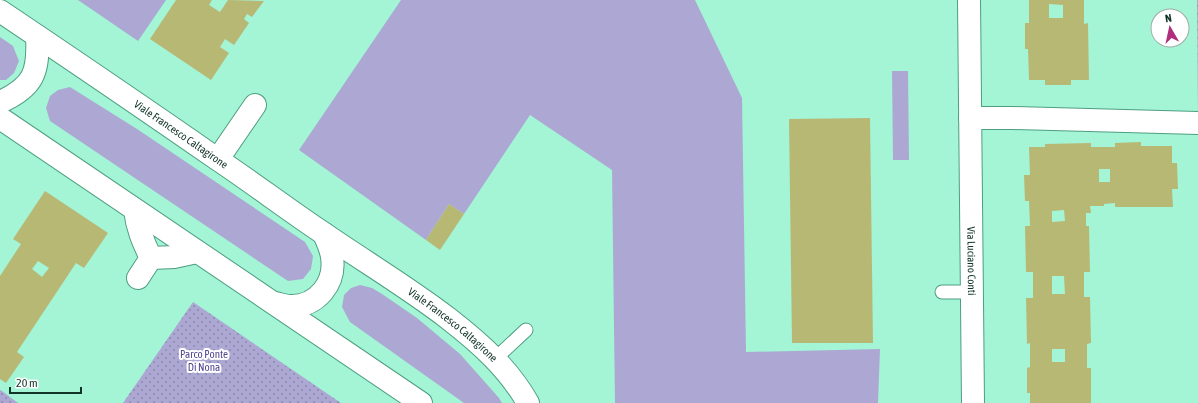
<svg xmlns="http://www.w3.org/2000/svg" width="1198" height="403" viewBox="0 0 1198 403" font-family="'Asap Condensed',sans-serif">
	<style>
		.green { fill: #aca8d3 }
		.park { fill: url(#park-dots) }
		.building { fill: #b8b875; fill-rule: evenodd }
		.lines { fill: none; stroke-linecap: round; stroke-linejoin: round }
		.service-casing { stroke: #4e9e82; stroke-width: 15 }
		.minor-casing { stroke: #4e9e82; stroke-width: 24 }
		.tertiary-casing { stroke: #4e9e82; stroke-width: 24 }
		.service { stroke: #fff; stroke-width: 13 }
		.minor { stroke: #fff; stroke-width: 22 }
		.tertiary { stroke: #fff; stroke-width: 22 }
		.labels { text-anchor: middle; stroke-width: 4; stroke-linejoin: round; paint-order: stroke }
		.street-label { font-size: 11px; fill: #113328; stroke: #fff }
		.park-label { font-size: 11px; fill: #524691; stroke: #fff }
	</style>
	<defs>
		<pattern id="park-dots" width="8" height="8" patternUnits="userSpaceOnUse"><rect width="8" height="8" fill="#aca8d3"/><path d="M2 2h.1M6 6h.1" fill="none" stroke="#8b89ab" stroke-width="1.8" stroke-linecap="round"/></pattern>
	</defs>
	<rect width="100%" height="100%" fill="#a4f4d6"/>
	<!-- green -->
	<g class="green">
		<path d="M78,0H166L138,41Z"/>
		<path d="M401,0H695L742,98L746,352L880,349L878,403H615L612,170L530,115L464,214L449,204L426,240L299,150Z"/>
		<path d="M0,37L13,46L19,61L14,73L6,80H0Z"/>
		<path d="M892,71H908L909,160H893Z"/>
		<path d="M70,87L137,129L305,242L313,256L311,269L303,279L288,281L50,121L46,108L50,96L58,90Z"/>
		<path d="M360,285L372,288L382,294L417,318L460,354L499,398L502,403H464L350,322L342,307L344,295L351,288Z"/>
	</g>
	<!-- park -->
	<g class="park">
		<path d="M1197,0H1198V117Z"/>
		<path d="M193,302L341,403H123Z"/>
		<path d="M0,390L2,391L18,403H0Z"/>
	</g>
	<!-- building -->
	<g class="building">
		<path d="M176,0H212L209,5L220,12L228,0L264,1L252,17L247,14L244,19L249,23L234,45L225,39L220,47L229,53L211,80L150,39Z"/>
		<path d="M1029,0H1084V24L1088,23L1089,80H1071V85H1045V80H1029L1028,49H1025V23H1029ZM1049,4L1063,5V18H1049Z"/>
		<path d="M870,118L873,343H792L789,119Z"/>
		<path d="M1141,142V146H1172V163H1177L1178,189H1172L1173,207H1115V203L1104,204V206H1090L1091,213H1086V226H1089L1090,272H1084V297H1090L1091,343L1087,344V368H1091V403H1030V393H1027V368L1030,367V343L1027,344L1026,298H1033V272H1026L1025,226H1030L1029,201H1025L1024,175H1030L1029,147H1045V144L1091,143V147H1115V143ZM1099,169H1110V182H1099ZM1064,210L1065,221L1052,222V211ZM1052,276H1064L1065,294H1052ZM1052,349H1065V362H1052Z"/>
		<path d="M45,191L108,233L84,268L76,263L17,352L24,357L6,383L0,379V276L21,244L13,239ZM38,261L49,268L42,277L32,269Z"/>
		<path d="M449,204L464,214L440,250L426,240Z"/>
	</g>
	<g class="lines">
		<defs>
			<g id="service">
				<path d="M942,292H972"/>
				<path d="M496,358L526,330"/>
			</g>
			<g id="minor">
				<path d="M0,102C34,87 39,72 37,36"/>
				<path d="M970,118H1013L1198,123"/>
				<path d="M218,159L255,105"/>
				<path d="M135,210C137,228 143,242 151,258"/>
				<path d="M151,258L174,257L197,252"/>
				<path d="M138,278L151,258"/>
				<path d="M275,303C280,304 285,306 290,306C317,307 336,283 332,257C331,249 327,241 324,234"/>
			</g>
			<g id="tertiary">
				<path id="s1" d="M969,0L973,403"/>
				<path id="s2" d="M0,11C73,60 145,109 217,159C253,183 287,209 323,233C365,262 409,288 449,319C481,344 508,368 528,403"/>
				<path d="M0,118L421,403"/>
			</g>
		</defs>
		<!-- service casing -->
		<use href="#service" class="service-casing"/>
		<!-- minor casing -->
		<use href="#minor" class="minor-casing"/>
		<!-- tertiary casing -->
		<use href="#tertiary" class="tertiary-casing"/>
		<!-- service -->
		<use href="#service" class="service"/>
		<!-- minor -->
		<use href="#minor" class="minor"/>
		<!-- tertiary -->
		<use href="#tertiary" class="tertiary"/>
	</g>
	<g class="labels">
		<!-- street labels -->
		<g class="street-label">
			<text dy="4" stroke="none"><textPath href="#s2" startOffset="219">Viale Francesco Caltagirone</textPath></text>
			<text dy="4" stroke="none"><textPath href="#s1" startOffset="261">Via Luciano Conti</textPath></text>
			<text dy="4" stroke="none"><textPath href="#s2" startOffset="551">Viale Francesco Caltagirone</textPath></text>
		</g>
		<!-- park labels -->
		<g class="park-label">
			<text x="204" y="358">Parco Ponte<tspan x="204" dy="13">Di Nona</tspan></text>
		</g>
	</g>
	<!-- north arrow -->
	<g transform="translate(1170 28) rotate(351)"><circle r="19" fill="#ffffff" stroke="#a0ada9"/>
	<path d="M0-3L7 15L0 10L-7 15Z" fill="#af2f7c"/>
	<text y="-6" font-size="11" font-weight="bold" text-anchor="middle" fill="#113328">N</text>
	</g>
	<!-- scale -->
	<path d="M10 387v6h71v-6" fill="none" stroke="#113328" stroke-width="2"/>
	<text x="16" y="387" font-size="12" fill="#113328" stroke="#ffffff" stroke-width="3" paint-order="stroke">20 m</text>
</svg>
